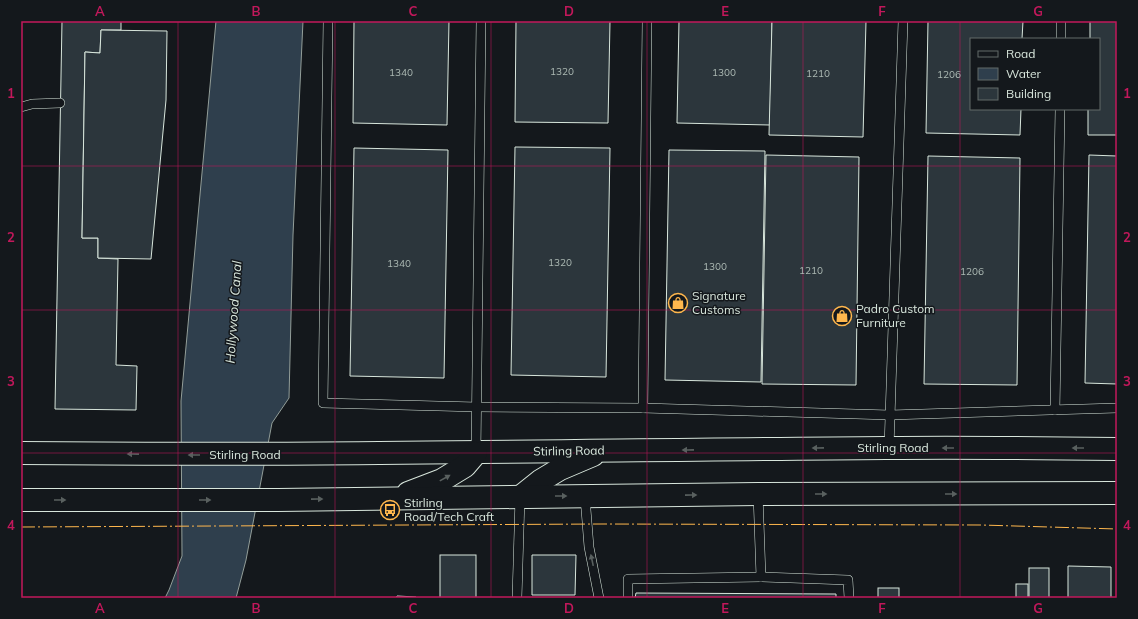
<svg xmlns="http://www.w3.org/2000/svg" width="1138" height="619" viewBox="0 0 1138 619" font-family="Mulish,sans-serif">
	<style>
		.water { fill: #2f3f4d; stroke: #939e99 }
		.building { fill: #2c363c; stroke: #d8e6dc }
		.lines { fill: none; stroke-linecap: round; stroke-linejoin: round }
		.lane-casing { stroke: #d8e6dc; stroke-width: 10 }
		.primary-casing { stroke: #d8e6dc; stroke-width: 24 }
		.lane { stroke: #14181c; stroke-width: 9 }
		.primary { stroke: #14181c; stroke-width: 22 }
		.power { stroke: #ffb74d; stroke-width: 1; stroke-dasharray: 14 3 2 3; stroke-linecap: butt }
		.oneway { fill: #59605f }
		.grid { fill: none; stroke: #c2185b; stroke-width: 1; stroke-opacity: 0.55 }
		.labels { text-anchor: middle; stroke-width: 3; stroke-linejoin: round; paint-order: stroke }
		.number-label { font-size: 10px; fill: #adbab4 }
		.poi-label { font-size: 12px; fill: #d8e6dc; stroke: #14181c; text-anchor: start }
		.street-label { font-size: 12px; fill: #d8e6dc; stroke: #14181c }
		.water-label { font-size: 13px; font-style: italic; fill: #d8e6dc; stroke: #14181c }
		.neatline { fill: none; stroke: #c2185b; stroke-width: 1.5 }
		.grid-label { font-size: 13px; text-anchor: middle; font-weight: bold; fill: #c2185b }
	</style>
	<rect width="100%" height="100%" fill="#14181c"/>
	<!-- water -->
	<path class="water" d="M216,21H303L293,235L289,398L272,423L246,560L236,598H165L169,590L182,556L181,401Z"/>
	<!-- building -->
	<g class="building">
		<path d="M62,21H121V30H101L100,53L85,52L82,238H98V258L118,259L116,365L137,366L136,410L55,409Z"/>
		<path d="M354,21H449L447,125L353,123Z"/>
		<path d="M516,21H610L608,123L515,122Z"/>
		<path d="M679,21H772L770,125L677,123Z"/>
		<path d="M772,21H866L863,137L769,135Z"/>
		<path d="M928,21H1023L1022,39H971V109H1021L1020,135L926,133Z"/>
		<path d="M1090,21H1117V135H1088V109H1099V39H1090Z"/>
		<path d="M101,30L167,31L166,100L151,259L98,258V238H82L85,52L100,53Z"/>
		<path d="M515,147L610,148L606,377L511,375Z"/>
		<path d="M354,148L448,150L444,378L350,376Z"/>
		<path d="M669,150L765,151L761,382L665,380Z"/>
		<path d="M766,155L859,157L856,385L762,384Z"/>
		<path d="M1089,155L1117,156V384L1085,383Z"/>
		<path d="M928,156L1020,158L1017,385L924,384Z"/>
		<rect x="440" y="555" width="36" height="43"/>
		<path d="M532,555H576L575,595H532Z"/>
		<path d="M1068,566L1111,567V598H1068Z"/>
		<rect x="1029" y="568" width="20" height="30"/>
		<rect x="1016" y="584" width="12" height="14"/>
		<rect x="878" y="588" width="21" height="10"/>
		<path d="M636,593L836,594V598H635Z"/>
		<path d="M397,596L416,597V598H396Z"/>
	</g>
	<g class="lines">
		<defs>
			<g id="lane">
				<path d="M328,21L323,403L477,407L643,408L647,21"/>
				<path d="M1061,39V21"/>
				<path d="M21,107L32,104L60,103"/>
				<path d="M643,408L890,415L1117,408"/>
				<path d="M1055,410L1060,109"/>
				<path d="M889,448L903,21"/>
				<path d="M476,453L481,21"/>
				<path d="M758,494L761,577"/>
				<path d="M585,497L589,547L599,598"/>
				<path d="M517,598L520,497"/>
				<path d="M628,598V579L761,577L848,580L849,598"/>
			</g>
			<g id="primary">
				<path d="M21,453C309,456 597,450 886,448C963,447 1040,448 1117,449"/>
				<path d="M408,493L442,480L465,466L476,453"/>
				<path d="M520,497L540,481L560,469L593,455"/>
				<path d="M21,500H278L758,494L1117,493"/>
			</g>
		</defs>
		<!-- lane casing -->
		<use href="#lane" class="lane-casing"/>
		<!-- primary casing -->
		<use href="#primary" class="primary-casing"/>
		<!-- lane -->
		<use href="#lane" class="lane"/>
		<!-- primary -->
		<use href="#primary" class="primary"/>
		<!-- power -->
		<path class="power" d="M21,527L602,524L981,525L1117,529"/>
	</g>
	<!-- one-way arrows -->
	<defs><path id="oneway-solid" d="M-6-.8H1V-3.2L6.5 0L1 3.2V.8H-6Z"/></defs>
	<g class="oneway">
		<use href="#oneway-solid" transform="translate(818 448) rotate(179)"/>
		<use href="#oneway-solid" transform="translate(948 448) rotate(-180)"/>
		<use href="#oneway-solid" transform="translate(1078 448) rotate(-180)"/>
		<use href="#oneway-solid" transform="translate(688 450) rotate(179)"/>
		<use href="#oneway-solid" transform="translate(133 454) rotate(-179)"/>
		<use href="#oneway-solid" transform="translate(194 455) rotate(180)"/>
		<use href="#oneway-solid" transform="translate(445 478) rotate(-29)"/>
		<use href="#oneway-solid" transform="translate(821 494)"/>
		<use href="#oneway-solid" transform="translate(951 494)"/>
		<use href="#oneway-solid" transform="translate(691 495) rotate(-1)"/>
		<use href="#oneway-solid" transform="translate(561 496)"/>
		<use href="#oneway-solid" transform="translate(317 499) rotate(-1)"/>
		<use href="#oneway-solid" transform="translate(60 500)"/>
		<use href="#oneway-solid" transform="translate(205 500)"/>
		<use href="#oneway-solid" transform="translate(592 560) rotate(-102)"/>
	</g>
	<!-- grid -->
	<path class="grid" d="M178,21V598M335,21V598M491,21V598M647,21V598M803,21V598M960,21V598M21,166H1117M21,310H1117M21,453H1117"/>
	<!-- icons -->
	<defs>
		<symbol id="shop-ring" viewBox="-11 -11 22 22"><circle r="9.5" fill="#14181c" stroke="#ffb74d" stroke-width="1.5"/><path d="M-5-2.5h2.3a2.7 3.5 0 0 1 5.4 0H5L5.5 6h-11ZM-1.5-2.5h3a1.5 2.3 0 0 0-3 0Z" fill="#ffb74d"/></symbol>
		<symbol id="bus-ring" viewBox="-11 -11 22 22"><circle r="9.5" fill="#14181c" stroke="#ffb74d" stroke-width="1.5"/><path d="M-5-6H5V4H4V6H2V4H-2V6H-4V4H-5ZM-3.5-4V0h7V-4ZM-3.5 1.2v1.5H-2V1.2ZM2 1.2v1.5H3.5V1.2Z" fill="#ffb74d"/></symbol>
	</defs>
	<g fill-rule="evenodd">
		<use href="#shop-ring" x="667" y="292" width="22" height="22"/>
		<use href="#shop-ring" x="831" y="305" width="22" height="22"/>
		<use href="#bus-ring" x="379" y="499" width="22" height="22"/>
	</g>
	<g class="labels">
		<!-- number labels -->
		<g class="number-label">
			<text x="562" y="75">1320</text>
			<text x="401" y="76">1340</text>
			<text x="724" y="76">1300</text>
			<text x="818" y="77">1210</text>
			<text x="949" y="78">1206</text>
			<text x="560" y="266">1320</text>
			<text x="399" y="267">1340</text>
			<text x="715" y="270">1300</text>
			<text x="811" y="274">1210</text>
			<text x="972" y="275">1206</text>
		</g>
		<!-- poi labels -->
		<g class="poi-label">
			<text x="692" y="300">Signature<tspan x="692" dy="14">Customs</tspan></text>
			<text x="856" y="313">Padro Custom<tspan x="856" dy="14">Furniture</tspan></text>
			<text x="404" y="507">Stirling<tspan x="404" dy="14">Road/Tech Craft</tspan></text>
		</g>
		<!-- street labels -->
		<g class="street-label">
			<text x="893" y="452">Stirling Road</text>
			<text transform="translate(569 451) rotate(-1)" y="4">Stirling Road</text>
			<text x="245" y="459">Stirling Road</text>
		</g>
		<!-- water labels -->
		<g class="water-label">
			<text transform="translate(233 312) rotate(-86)" y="5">Hollywood Canal</text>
		</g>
	</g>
	<!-- border -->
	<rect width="1138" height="619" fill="none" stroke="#14181c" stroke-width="44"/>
	<!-- legend -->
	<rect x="970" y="38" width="130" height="72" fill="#14181c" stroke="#626a69"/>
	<rect x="978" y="51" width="20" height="6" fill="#14181c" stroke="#626a69"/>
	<text x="1006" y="58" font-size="12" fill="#d8e6dc">Road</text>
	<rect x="978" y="68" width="20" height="12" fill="#2f3f4d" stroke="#626a69"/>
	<text x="1006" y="78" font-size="12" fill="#d8e6dc">Water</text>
	<rect x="978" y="88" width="20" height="12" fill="#2c363c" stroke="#626a69"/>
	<text x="1006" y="98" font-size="12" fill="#d8e6dc">Building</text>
	<rect x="22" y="22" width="1094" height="575" class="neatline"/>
	<g class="grid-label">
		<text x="100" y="16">A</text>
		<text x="256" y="16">B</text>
		<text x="413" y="16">C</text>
		<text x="569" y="16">D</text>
		<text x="725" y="16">E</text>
		<text x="882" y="16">F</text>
		<text x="1038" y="16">G</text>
		<text x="11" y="98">1</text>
		<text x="1127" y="98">1</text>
		<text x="11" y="242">2</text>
		<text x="1127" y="242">2</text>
		<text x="11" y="386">3</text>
		<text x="1127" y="386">3</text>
		<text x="11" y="530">4</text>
		<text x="1127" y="530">4</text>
		<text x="100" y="613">A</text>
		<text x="256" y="613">B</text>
		<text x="413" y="613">C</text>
		<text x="569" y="613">D</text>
		<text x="725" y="613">E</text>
		<text x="882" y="613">F</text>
		<text x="1038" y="613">G</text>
	</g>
</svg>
